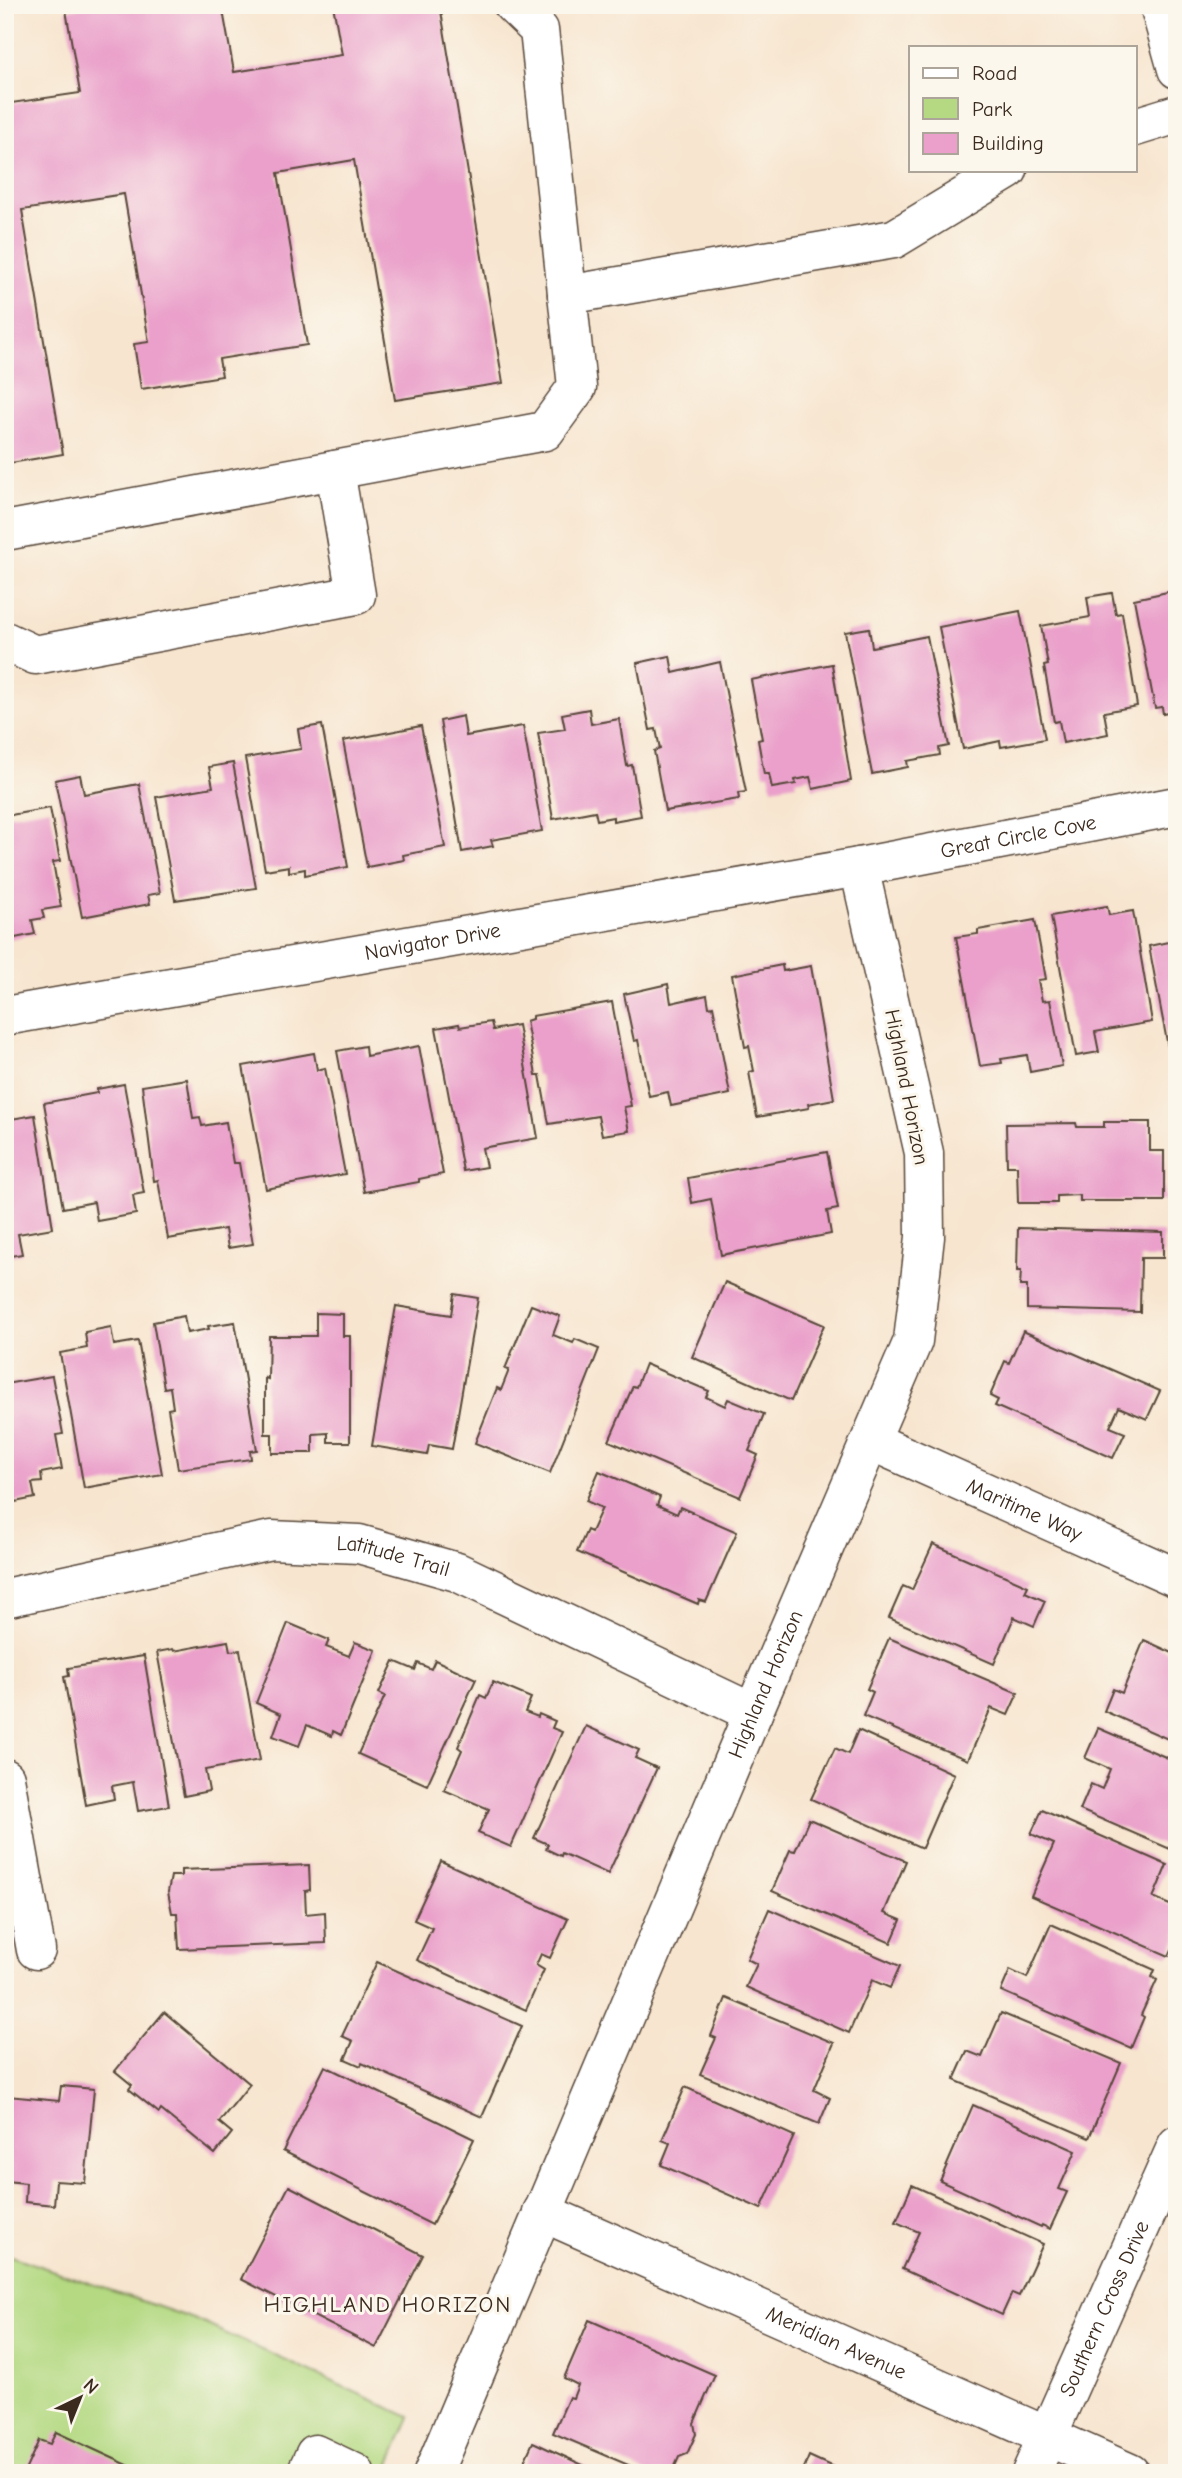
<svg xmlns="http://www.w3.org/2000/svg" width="1182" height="2478" viewBox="0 0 1182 2478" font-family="'Comic Neue',sans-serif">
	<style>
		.green { fill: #b4d982; stroke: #788250; stroke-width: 2 }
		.building { fill: #eaa0ca }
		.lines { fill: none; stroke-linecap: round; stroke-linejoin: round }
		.minor-casing { stroke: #574639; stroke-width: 41 }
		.minor { stroke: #fff; stroke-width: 38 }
		.labels { text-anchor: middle; stroke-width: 6; stroke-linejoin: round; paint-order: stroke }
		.street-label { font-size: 21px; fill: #3b2a1e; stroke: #fbf7ec }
		.neighbourhood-label { font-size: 23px; letter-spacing: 2px; fill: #3b2a1e; stroke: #fbf7ec }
	</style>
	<rect width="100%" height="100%" fill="#fbf7ec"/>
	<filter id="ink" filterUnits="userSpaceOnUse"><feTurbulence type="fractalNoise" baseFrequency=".0143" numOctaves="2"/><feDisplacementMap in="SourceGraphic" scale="14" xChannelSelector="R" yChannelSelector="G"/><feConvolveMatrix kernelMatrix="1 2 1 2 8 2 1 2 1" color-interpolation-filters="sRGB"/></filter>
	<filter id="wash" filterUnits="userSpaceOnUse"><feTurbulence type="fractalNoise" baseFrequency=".00686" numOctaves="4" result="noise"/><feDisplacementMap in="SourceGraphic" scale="28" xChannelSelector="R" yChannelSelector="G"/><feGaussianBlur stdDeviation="1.57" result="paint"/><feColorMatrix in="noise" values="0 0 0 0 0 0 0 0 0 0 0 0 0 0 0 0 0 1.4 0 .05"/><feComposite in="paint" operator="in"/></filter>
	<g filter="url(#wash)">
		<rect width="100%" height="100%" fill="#f7e5cf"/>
		<!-- green -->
		<path class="green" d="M5,2254L194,2319L410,2417L386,2473H5Z"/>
		<g id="blocks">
			<!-- building -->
			<g class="building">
				<path d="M96,5H222L234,72L342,55L333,5H440L503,383L395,400L354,160L278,173L307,345L219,359L222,376L141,389L134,344L149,342L124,194L22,210L63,454L5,464V73L12,103L80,93L66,10Z"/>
				<path d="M1177,590V711L1163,714L1162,707L1155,708L1134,599Z"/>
				<path d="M1112,593L1116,614L1122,613L1137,706L1104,712L1108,734L1063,743L1059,721L1054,722L1044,666L1048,665L1041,626L1090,617L1087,597Z"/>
				<path d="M1020,611L1045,739L1001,747L1000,741L963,749L939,627Z"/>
				<path d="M869,628L872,647L927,636L949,746L939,748L940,755L907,761L908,767L872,774L845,632Z"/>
				<path d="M670,656L673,673L720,662L746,792L738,793L739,799L665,811L654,751L660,749L656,729L650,730L637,663Z"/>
				<path d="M832,664L851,781L813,789L810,777L795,780L796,784L772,788L769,774H764L758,740L762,739L751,680Z"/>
				<path d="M589,709L591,724L619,719L627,766L632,765L641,816L613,821V817L597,820L595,811L553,819L538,733L565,729L562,714Z"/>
				<path d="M463,716L466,736L523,726L542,831L491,840L493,846L462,852L440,721Z"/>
				<path d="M322,725L348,867L305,875V869L289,872V866L265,870L245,758L301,749L298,729Z"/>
				<path d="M421,726L445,847L403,855L404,860L367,867L343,741Z"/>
				<path d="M233,763L256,888L175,900L156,797L213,787L209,767Z"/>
				<path d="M80,775L84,794L139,784L160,893L148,895L150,904L82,917L55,780Z"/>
				<path d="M50,808L60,861L53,862L61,907L42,910L44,918L32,920L35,934L5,940V816Z"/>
				<path d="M1107,906L1109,915L1133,911L1152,1022L1095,1032L1099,1052L1076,1056L1051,916Z"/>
				<path d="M1035,920L1046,979L1038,980L1042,1001L1050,1000L1062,1066L1030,1072L1027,1055L1001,1059L1002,1063L980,1066L956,937L978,934V930Z"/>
				<path d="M1177,931V1078L1174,1079L1149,946L1173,941L1171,932Z"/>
				<path d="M782,965L783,971L811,966L834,1099L808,1104L809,1108L757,1117L749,1072L754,1071L749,1046L745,1047L732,975Z"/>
				<path d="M668,984L671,1003L707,995L709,1007L713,1006L730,1094L671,1106L668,1092L649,1096L638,1040L634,1041L624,994Z"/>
				<path d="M612,1002L631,1106L624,1107L629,1131L602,1135L598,1116L549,1124L540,1075H536L526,1021L532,1019V1016Z"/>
				<path d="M491,1022L493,1030L518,1025L538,1138L482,1148L486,1167L463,1171L436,1028L459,1024L460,1027Z"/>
				<path d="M365,1046L366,1056L419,1046L443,1174L419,1179V1182L364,1192L337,1051Z"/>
				<path d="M314,1053L317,1070L325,1068L345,1174L266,1189L243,1066Z"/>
				<path d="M187,1079L193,1118L200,1117L202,1126L226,1122L233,1163H239L253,1244L228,1248L225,1229L168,1239L158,1180L154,1181L142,1086Z"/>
				<path d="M124,1084L144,1193L133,1195L136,1214L97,1221L94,1202L63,1208L44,1103L97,1093V1089Z"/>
				<path d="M35,1115L53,1228L18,1234L22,1254L5,1257V1120Z"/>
				<path d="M1104,1122H1150V1151H1164V1201H1080V1195L1057,1196V1203H1018L1017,1166H1007L1006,1124L1076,1123L1077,1127H1104Z"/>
				<path d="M827,1152L838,1209L827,1211L831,1234L721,1255L711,1199L692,1203L688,1178Z"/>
				<path d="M1018,1228L1163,1232V1258H1141L1140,1312L1027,1309V1286H1020L1021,1271H1017Z"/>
				<path d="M725,1282L824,1325L791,1401L692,1357Z"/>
				<path d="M454,1294L478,1298L452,1449L429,1445L427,1455L372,1446L396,1306L451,1315Z"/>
				<path d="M531,1305L560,1316L553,1335L573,1343L575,1339L599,1349L550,1473L475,1443L497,1388L501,1390L509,1370L505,1369Z"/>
				<path d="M316,1313L343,1314V1336H350V1442H328V1433L313,1434V1453H272V1434H265V1378L268,1379L269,1336H316Z"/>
				<path d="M184,1316L187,1333L209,1329L208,1326L235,1322L257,1450L250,1451L251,1459L178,1469L168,1409L173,1408L170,1387L164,1388L153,1322Z"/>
				<path d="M111,1327L114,1345L138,1341L162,1474L84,1488L60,1353L87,1348L85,1332Z"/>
				<path d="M1023,1331L1160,1391L1147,1419L1119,1407L1110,1427L1125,1433L1113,1458L995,1406L998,1400L990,1396L1005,1361L1009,1363Z"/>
				<path d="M645,1364L709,1391L706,1397L725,1406L728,1399L764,1414L749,1451L758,1455L740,1497L609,1441L633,1386L636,1387Z"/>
				<path d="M52,1376L63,1434L56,1435L62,1469L41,1473L42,1482L32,1483L35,1498L5,1504V1384Z"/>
				<path d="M599,1471L660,1497L657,1505L677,1514L680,1507L737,1532L706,1602L699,1600L698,1604L577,1552L587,1530L591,1532L602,1508L586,1501Z"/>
				<path d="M933,1544L1028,1586L1025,1592L1045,1601L1034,1626L1014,1617L994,1664L889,1618L903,1586L912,1590Z"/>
				<path d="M288,1623L329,1640L326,1647L349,1656L355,1642L376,1650L341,1735L333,1731L332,1736L307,1725L299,1746L273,1736L281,1714L256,1703Z"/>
				<path d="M889,1638L1018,1693L1008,1715L991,1708L968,1760L863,1716L873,1692L867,1689Z"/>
				<path d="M1144,1640L1177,1655V1743L1104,1711L1113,1689L1122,1693Z"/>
				<path d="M228,1641L230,1651L240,1650L260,1760L205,1770L209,1791L184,1796L157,1652L173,1649L174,1651Z"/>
				<path d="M144,1656L169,1806L138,1811L133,1782L112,1786L114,1799L86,1805L64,1677L69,1676L68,1668Z"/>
				<path d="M435,1660L476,1679L427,1785L358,1754L385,1696L379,1693L394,1661L415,1670L418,1663L431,1669Z"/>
				<path d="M493,1682L531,1698L525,1712L538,1717L539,1714L555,1721L552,1728L562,1732L511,1847L478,1833L489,1809L444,1790L462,1750L458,1747L480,1695L486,1698Z"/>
				<path d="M586,1726L639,1750L635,1758L657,1768L608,1874L562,1853L561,1856L546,1849L548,1844L534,1838Z"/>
				<path d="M1098,1728L1177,1762V1852L1080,1810L1091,1784L1102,1789L1110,1769L1085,1758Z"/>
				<path d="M858,1730L954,1774L922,1848L811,1799L835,1748L848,1754Z"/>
				<path d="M1042,1810L1167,1865L1153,1898L1177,1908V1939L1169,1956L1031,1896L1054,1844L1031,1834Z"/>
				<path d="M809,1819L906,1861L884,1913L901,1920L891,1943L772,1891L790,1850L795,1851Z"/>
				<path d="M441,1861L568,1919L550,1958L541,1954L536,1965L544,1970L526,2010L417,1960L432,1928L414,1920Z"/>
				<path d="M309,1865L310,1890L305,1891L306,1914L325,1912L326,1943L179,1949L177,1913H172L168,1892L171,1876H181V1870Z"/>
				<path d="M769,1909L900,1966L890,1988L872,1980L849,2033L746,1987L757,1964L747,1959Z"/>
				<path d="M1051,1924L1155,1970L1152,1977L1157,1980L1141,2015L1144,2017L1131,2048L1001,1991L1010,1970L1027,1978Z"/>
				<path d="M377,1962L522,2026L482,2117L362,2063L361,2066L345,2059L353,2041L342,2036Z"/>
				<path d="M726,1998L834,2043L814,2090L830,2098L819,2124L700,2074L716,2038L711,2036Z"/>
				<path d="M164,2012L250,2084L219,2122L232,2133L215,2154L161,2110L159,2113L129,2089L132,2085L115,2071Z"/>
				<path d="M1001,2013L1121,2063L1089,2138L954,2080L967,2051L982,2057Z"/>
				<path d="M325,2066L474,2139L432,2225L283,2151Z"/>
				<path d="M61,2086L94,2089L85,2183L56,2181L54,2205L25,2202L26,2183L5,2181V2125L8,2096L59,2101Z"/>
				<path d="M685,2087L794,2136L761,2209L661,2165L670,2143L662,2140Z"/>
				<path d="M973,2105L1076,2151L1059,2189L1067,2192L1050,2229L1042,2225L1041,2227L940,2181Z"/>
				<path d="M912,2185L1043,2244L1019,2296L1012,2293L1002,2315L902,2269L919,2232L896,2222Z"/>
				<path d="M289,2186L423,2255L376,2348L241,2279Z"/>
				<path d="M589,2320L715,2375L694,2423L696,2434L687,2454L679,2457L672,2473H647L553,2433L569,2397L573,2398L578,2385L564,2378Z"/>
				<path d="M56,2432L145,2473H24L39,2440L50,2444Z"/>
				<path d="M533,2442L600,2473H519Z"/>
				<path d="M809,2456L846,2473H802Z"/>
			</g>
		</g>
	</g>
	<g filter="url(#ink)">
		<use href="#blocks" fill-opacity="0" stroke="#574639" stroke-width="2"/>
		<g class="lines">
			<defs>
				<g id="minor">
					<path d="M1159,5L1177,69"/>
					<path d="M1135,127L1177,114"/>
					<path d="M567,295L894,239L1008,170"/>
					<path d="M5,531L545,431L577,387L539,30L513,5"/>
					<path d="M5,641L35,655L356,595L335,470"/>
					<path id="s1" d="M5,1016L859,867L1177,806"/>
					<path id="s2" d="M871,1441L1177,1578"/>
					<path id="s3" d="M5,1598L271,1540L359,1544L457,1572L753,1713"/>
					<path d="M5,1778L36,1950"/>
					<path id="s4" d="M542,2212L1130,2473"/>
					<path d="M306,2473L315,2454L355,2473"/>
					<path id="s5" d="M433,2473L753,1713L913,1341L925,1237L924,1153L859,867"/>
					<path id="s6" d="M1031,2473L1177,2145"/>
				</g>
			</defs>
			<!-- minor casing -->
			<use href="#minor" class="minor-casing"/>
			<!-- minor -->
			<use href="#minor" class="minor"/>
		</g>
	</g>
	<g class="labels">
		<!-- street labels -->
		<g class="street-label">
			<text dy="7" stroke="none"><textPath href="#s1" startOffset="1029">Great Circle Cove</textPath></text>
			<text dy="7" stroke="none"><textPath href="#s1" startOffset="434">Navigator Drive</textPath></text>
			<text transform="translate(907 1087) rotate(79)" y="7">Highland Horizon</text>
			<text dy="7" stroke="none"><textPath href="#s2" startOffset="168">Maritime Way</textPath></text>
			<text dy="7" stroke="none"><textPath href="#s3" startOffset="396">Latitude Trail</textPath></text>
			<text dy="7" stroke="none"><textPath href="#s5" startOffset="856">Highland Horizon</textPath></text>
			<text dy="7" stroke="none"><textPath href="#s6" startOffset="180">Southern Cross Drive</textPath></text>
			<text dy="7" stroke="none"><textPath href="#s4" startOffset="322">Meridian Avenue</textPath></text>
		</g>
		<!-- neighbourhood labels -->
		<g class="neighbourhood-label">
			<text x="388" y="2312">HIGHLAND HORIZON</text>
		</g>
	</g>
	<!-- margin -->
	<rect width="1182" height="2478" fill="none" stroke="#fbf7ec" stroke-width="28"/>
	<!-- legend -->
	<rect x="909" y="46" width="228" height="126" fill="#fbf7ec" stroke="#aea59a" stroke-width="2"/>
	<rect x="923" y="68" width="35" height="10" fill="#ffffff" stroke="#aea59a" stroke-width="2"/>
	<text x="972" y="80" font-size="21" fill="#3b2a1e">Road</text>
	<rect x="923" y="98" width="35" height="21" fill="#b4d982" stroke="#aea59a" stroke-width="2"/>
	<text x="972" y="116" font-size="21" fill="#3b2a1e">Park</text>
	<rect x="923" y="133" width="35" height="21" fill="#eaa0ca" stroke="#aea59a" stroke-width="2"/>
	<text x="972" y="150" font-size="21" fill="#3b2a1e">Building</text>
	<!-- north arrow -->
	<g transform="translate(80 2398) rotate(43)" stroke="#fbf7ec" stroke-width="5" paint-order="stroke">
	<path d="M0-5L12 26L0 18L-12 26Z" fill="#3b2a1e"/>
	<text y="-10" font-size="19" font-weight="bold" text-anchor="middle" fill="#3b2a1e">N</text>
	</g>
</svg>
